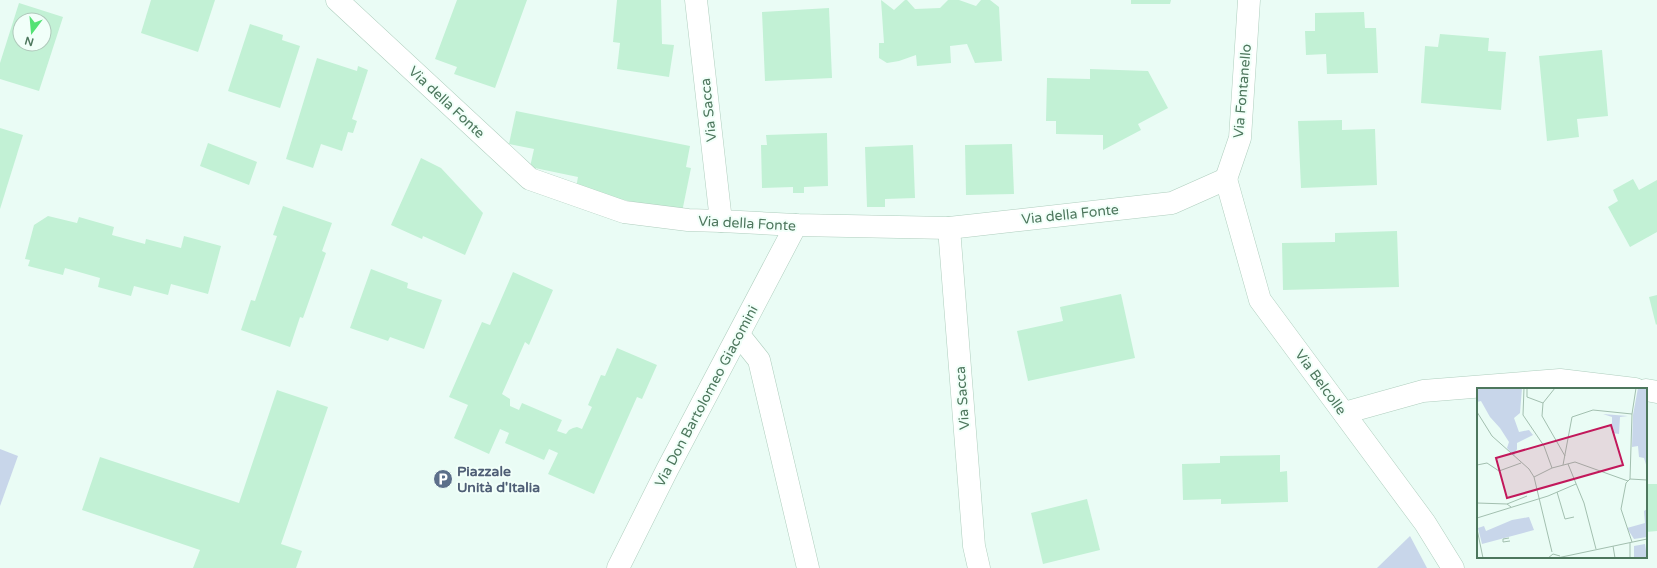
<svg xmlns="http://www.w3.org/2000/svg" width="1657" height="568" viewBox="0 0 1657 568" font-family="'Varela Round',sans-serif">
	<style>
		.green { fill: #c8d6ea }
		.building { fill: #c2f1d5; fill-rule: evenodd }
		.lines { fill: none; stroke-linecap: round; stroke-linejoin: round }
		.minor-casing { stroke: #afcebe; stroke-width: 23 }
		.minor { stroke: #fff; stroke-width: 22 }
		.labels { text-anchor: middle; stroke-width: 4; stroke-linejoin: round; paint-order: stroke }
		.street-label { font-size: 14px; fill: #4d775d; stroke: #f1fff9 }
		.service-label { font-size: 14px; font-weight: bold; fill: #4e5e75; stroke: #f1fff9; text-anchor: start }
		.inset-road { fill: none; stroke: #a2bfaf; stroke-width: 1 }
		.view { fill: #c2185b; fill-opacity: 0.15; stroke: #c2185b; stroke-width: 2 }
		.inset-edge { fill: none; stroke: #4d775d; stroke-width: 2 }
	</style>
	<rect width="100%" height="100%" fill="#eafcf5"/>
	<!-- green -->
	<g class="green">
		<path d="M0,449L18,456L0,506Z"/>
		<path d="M1410,536L1427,568H1377Z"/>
	</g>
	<!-- building -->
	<g class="building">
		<path d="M151,0H215L198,52L141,33Z"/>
		<path d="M457,0H527L495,88L454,74L457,67L435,59Z"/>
		<path d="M617,0H661L662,44L674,45L669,77L617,69L620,43L613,42Z"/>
		<path d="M881,0L894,10L905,0H907L915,9L940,8L948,0H959L976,6L981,0H990L999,7L1002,61L975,63L967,44L950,46L951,63L917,66L916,55L899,61L887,63L879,58V43H884Z"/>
		<path d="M1131,0H1171L1170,4H1131Z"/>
		<path d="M19,3L63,17L39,91L0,79V63ZM20,20H44V44H20Z"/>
		<path d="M829,8L832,78L765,81L762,12Z"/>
		<path d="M1364,12L1365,28H1376L1378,73L1327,74L1326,54L1306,55L1305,31H1315V13Z"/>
		<path d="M250,24L283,35L282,40L300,46L280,108L228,91Z"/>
		<path d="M1440,34L1489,38L1488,51L1506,52L1501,110L1421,103L1425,46L1438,47Z"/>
		<path d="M1602,50L1608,116L1577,119L1579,137L1547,141L1539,56Z"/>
		<path d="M317,58L357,71L358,66L368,70L352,119L357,121L353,133L348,132L342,151L321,144L313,168L286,159Z"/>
		<path d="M1090,69L1148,71L1168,108L1138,124L1141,130L1103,150V135L1056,134V121H1046L1047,78L1090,79Z"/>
		<path d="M516,111L690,146L686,167L691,168L682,212L600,195L576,188L578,177L530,167L534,149L509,144Z"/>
		<path d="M1342,120V130L1375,129L1377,185L1301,188L1298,121Z"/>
		<path d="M0,128L23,135L0,209Z"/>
		<path d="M827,133L828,186L804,187V193H793V187L762,188L761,145H767L766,135Z"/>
		<path d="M208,143L257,162L249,185L200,166Z"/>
		<path d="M1012,144L1014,194L966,195L965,145Z"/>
		<path d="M913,145L915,198L885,199V207H867L865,147Z"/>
		<path d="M421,158L441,168L483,213L465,255L423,236L422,239L391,225Z"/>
		<path d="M1633,179L1639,190L1657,180V232L1630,247L1608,207L1618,201L1613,190Z"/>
		<path d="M283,206L332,223L322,251L326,253L303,318L300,317L290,347L241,330L251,300L255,301L277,236L273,235Z"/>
		<path d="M48,216L77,223L79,217L114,227L112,235L145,244L146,239L181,248L184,236L221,246L208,294L171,284L168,295L134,286L131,296L98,287L100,278L65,268L63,275L28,266L30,260L25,259L34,225Z"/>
		<path d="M1397,231L1399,287L1283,290L1282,243L1335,242V233Z"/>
		<path d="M371,269L408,283L407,288L442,300L424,349L390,337L388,341L350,328Z"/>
		<path d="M513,272L553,290L529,345L525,342L502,394L510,399V406L519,410L522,403L562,420L557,431L566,434L569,430L573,428L577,427L582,429L592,407L588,405L601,375L605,376L617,348L657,365L642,399L637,397L594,494L548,474L558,453L549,449L544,460L505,443L509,433L500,429L489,454L454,438L468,405L449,397L482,322L490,325Z"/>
		<path d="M1121,294L1135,358L1028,381L1017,331L1063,321L1060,307Z"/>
		<path d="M1657,295V324L1656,325L1649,297Z"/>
		<path d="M277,390L328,407L281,544L302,551L296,568H193L200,550L82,510L100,457L239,503Z"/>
		<path d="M1280,455V472L1287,471L1288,502L1221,504V499L1183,500L1182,464L1220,463V456Z"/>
		<path d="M1646,484H1657V531L1646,532Z"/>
		<path d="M1087,499L1100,550L1043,564L1031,513Z"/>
	</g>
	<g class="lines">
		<defs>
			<g id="minor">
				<path d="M337,0L530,179L624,212L688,220L721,221L796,225L949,228L1172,203L1226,179"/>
				<path d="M696,0L721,221"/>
				<path d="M1226,179L1260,300L1425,523L1453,568"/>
				<path d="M1226,179L1240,138L1249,0"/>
				<path d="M949,228L974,546L979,568"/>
				<path d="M739,335L759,360L808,568"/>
				<path d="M1646,390L1657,392"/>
				<path d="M1344,413L1423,391L1560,380L1635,389"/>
				<path d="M618,568L667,470L796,225"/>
			</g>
		</defs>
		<!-- minor casing -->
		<use href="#minor" class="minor-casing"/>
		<!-- minor -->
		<use href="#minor" class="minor"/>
	</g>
	<!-- icons -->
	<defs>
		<symbol id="parking-disc" viewBox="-11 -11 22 22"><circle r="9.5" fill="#5c6f8a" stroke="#f1fff9"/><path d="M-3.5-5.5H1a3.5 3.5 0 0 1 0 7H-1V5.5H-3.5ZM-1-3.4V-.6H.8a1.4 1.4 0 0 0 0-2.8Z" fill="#fff"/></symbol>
	</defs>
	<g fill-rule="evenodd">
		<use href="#parking-disc" x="432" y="468" width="22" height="22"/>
	</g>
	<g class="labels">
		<!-- street labels -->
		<g class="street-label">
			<text transform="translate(1242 91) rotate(-85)" y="5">Via Fontanello</text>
			<text transform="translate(447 102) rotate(43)" y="5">Via della Fonte</text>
			<text transform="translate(708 110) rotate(-96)" y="5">Via Sacca</text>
			<text transform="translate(1070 214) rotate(-6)" y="5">Via della Fonte</text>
			<text transform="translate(747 223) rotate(3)" y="5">Via della Fonte</text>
			<text transform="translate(1321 382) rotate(54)" y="5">Via Belcolle</text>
			<text transform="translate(706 396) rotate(-62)" y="5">Via Don Bartolomeo Giacomini</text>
			<text transform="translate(962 398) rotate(-94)" y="5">Via Sacca</text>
		</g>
		<!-- service labels -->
		<g class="service-label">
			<text x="457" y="476">Piazzale<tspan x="457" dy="16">Unità d'Italia</tspan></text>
		</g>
	</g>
	<!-- overview -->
	<g transform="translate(1477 388)">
		<rect width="170" height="170" fill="#eafcf5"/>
		<path d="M0,0H45L43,25L37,30L42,44L52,42L56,47L40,55V61L37,68L30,60L32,54L23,40L13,29L4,13L0,14ZM161,0H170V80L167,70L162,69L161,58L155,59L156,27ZM126,26L151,28L143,29L142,46L135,45V29ZM170,121V149L157,151L150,140L168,135L167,123ZM52,129L57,142L5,156L1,140L7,138L9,143L35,132ZM168,156L170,170H157V158Z" fill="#c8d6ea"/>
		<path class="inset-road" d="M47,0L46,27L67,58L75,80M50,0V9L66,15M78,0L66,15L65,28L88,68M0,24L15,48L52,81L57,89L75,164M91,76L107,115L119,161M0,77L10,75L22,83L44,75M86,77L95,29L116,22L155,26M57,89L75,80L98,74L151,93M153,91L170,92M80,104L88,131L97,129M0,115L30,116L34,119M30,116L50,108M0,130L71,108L99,96M0,141L6,170M32,150L26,151V154L33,153M155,154L144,121L149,95L153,91L155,26L159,0M136,158L138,170M71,170L76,166L83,168M80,170L170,151M153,170V155"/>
		<path class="view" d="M134,37L146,77L30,110L19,70Z"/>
		<rect width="170" height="170" class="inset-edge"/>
	</g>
	<!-- north arrow -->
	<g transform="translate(32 32) rotate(196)"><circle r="19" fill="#f1fff9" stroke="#afc9bb"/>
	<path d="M0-3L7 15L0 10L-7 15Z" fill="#53e274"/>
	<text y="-6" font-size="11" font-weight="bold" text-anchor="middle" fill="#4d775d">N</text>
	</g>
</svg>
